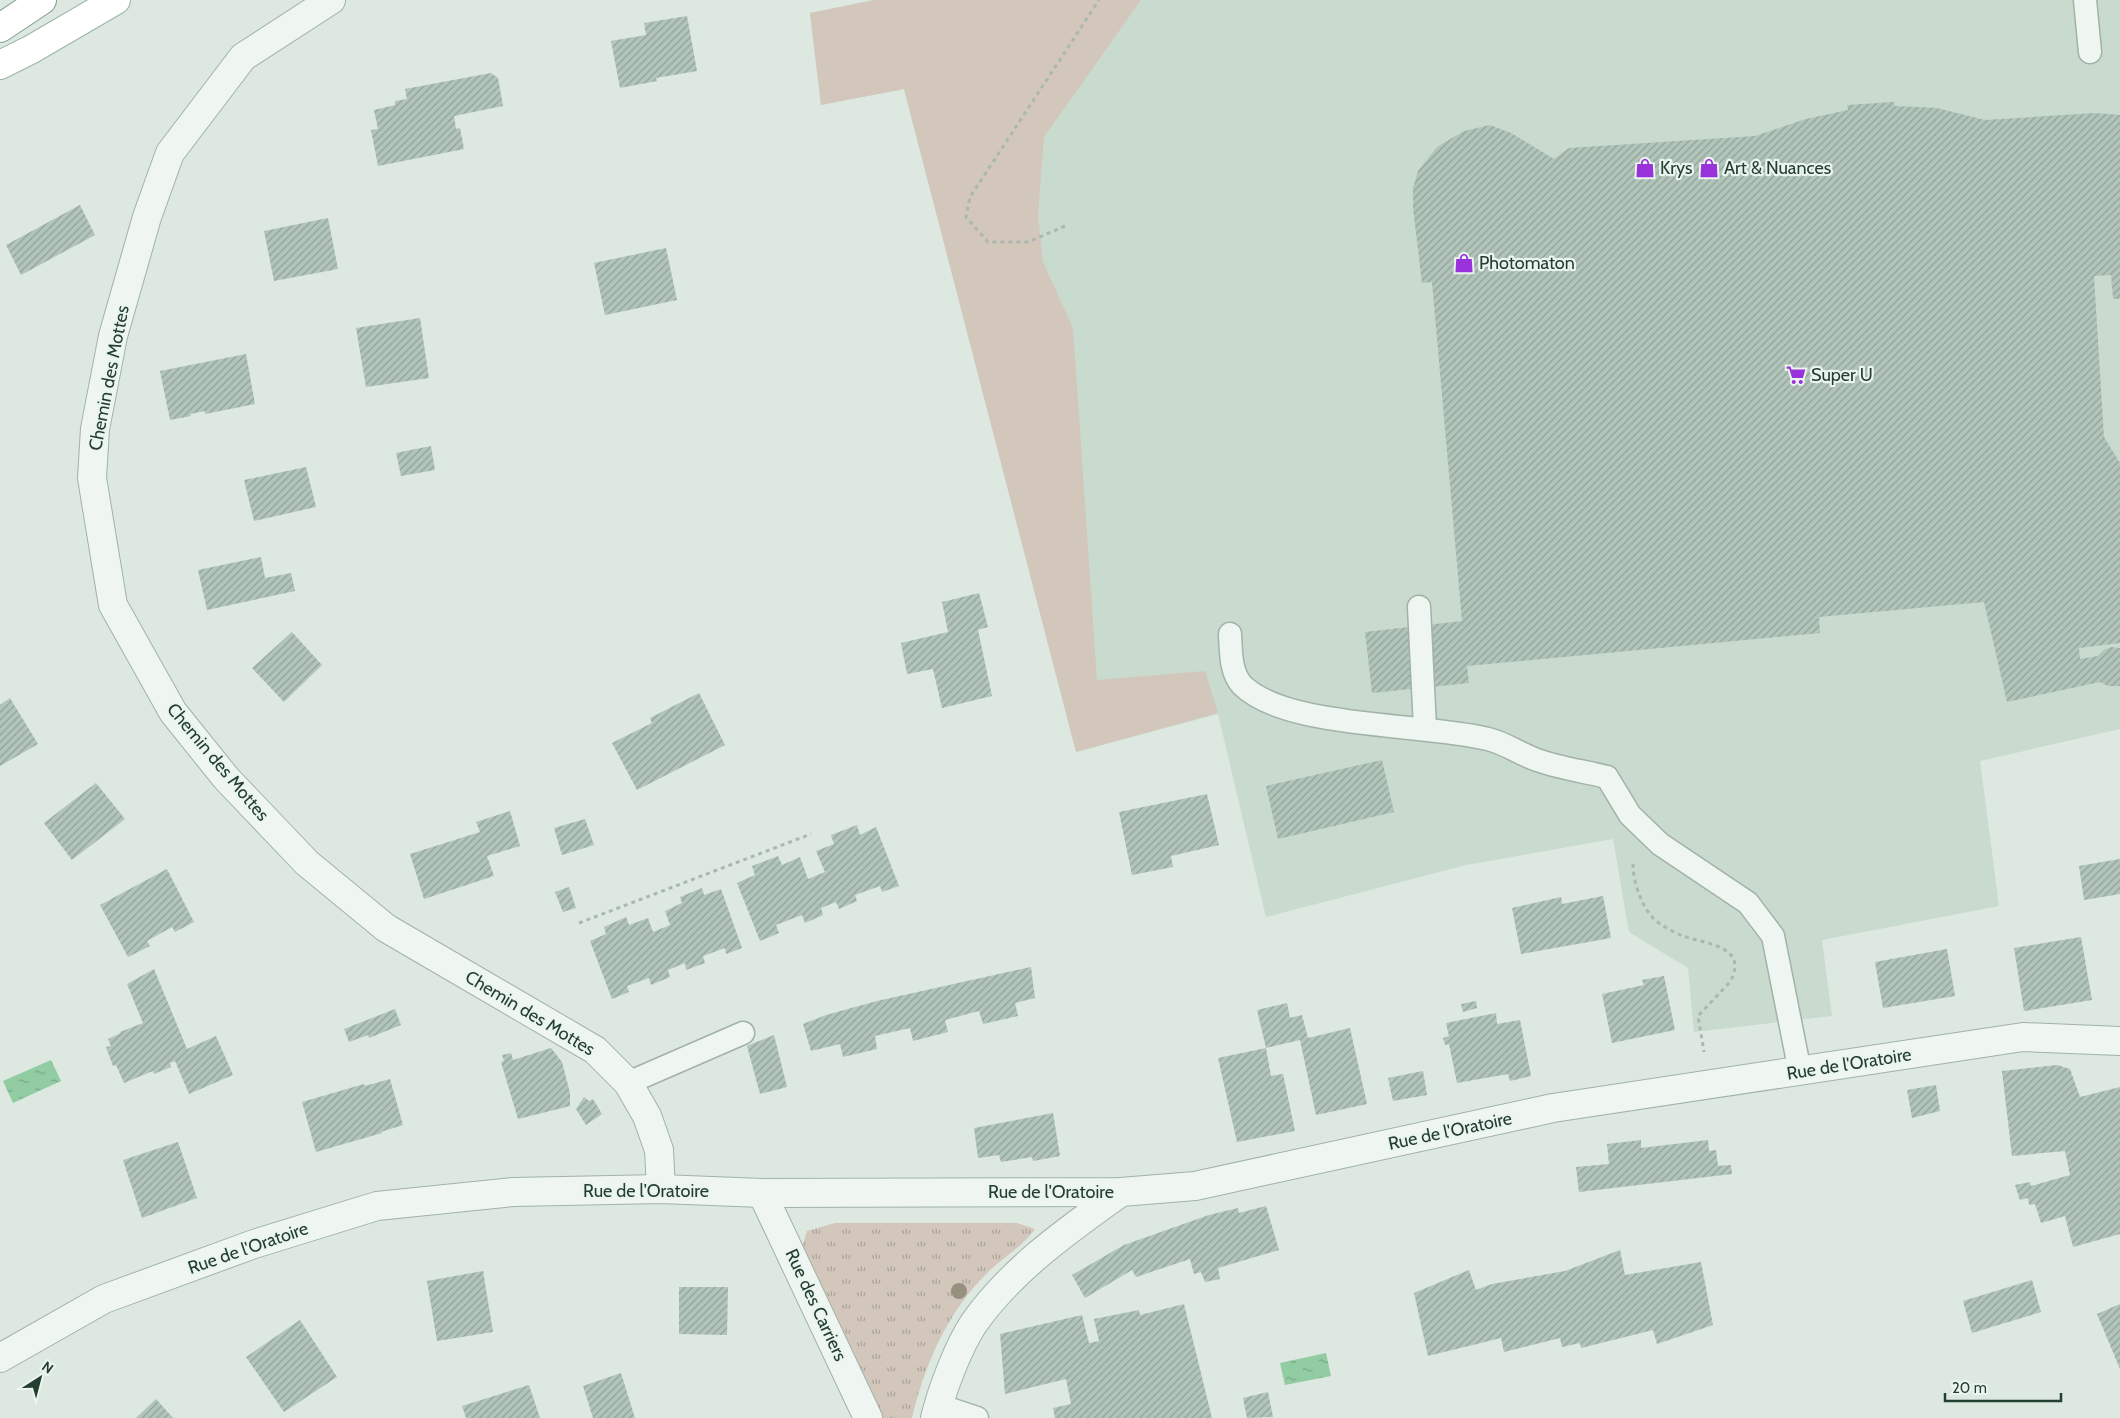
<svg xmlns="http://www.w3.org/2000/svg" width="2120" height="1418" viewBox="0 0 2120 1418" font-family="Cabin,sans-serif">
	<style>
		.built { fill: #c9dacf }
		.grass { fill: #d3c7bc }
		.park { fill: url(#park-tufts) }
		.water { fill: url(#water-ripples) }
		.building { fill: url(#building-hatch) }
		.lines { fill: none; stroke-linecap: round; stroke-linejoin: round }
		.lane-casing { stroke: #a1b2a7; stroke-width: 25 }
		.street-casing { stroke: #a1b2a7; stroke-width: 30 }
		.primary-casing { stroke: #9ab5a4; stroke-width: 30 }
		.highway-casing { stroke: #82a08d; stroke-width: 30 }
		.path { stroke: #aab8b0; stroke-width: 3; stroke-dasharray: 4 4; stroke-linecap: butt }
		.lane { stroke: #eff6f2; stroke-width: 22 }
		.street { stroke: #eff6f2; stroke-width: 28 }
		.primary { stroke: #fff; stroke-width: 28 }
		.highway { stroke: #fff; stroke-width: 28 }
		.tree { fill: #96917f }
		.labels { text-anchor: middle; stroke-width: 4.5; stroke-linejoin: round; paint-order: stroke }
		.poi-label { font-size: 18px; fill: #243f2f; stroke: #ebf5ef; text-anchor: start }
		.street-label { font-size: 18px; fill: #243f2f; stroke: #ebf5ef }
	</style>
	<defs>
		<pattern id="park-tufts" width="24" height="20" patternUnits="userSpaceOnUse" patternTransform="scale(1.25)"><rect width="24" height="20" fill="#d3c7bc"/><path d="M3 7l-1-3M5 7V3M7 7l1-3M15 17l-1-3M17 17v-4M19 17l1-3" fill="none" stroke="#aba399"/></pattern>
		<pattern id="water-ripples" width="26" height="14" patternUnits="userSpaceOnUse" patternTransform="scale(1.25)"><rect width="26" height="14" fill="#92cca2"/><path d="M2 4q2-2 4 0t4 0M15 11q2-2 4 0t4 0" fill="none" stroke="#77a784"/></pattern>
		<pattern id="building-hatch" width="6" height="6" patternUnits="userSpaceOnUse" patternTransform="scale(1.25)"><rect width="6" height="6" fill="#b2c5ba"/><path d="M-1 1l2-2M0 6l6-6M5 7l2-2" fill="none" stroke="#91a198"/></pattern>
	</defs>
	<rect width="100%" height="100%" fill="#dce8e0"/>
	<!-- built -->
	<path class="built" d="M874,0H2120V729L1980,761L1999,906L1822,940L1832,1016L1694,1032L1688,968L1629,932L1613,839L1466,865L1266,917L1218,714L1076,752L904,89L821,105L810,13Z"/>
	<!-- grass -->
	<path class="grass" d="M874,0H1141L1044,137L1038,216L1043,262L1073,328L1097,680L1205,671L1218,713L1076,752L904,89L821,105L810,13Z"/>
	<!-- park -->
	<path class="park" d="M835,1223H1017L1035,1229C1023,1246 1003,1258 987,1273C947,1313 925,1364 912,1418H877L805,1256L803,1244L807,1231Z"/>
	<!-- water -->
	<g class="water">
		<path d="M51,1060L61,1081L13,1103L3,1081Z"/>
		<path d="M1326,1353L1331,1376L1285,1385L1280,1363Z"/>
	</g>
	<!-- building -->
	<g class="building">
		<path d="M687,16L697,71L656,78L657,81L620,88L611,41L646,35L644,23Z"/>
		<path d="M491,73L498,78L503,106L454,116L456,129L460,128L464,149L378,166L371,130L378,129L374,110L395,105V101L407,99L405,89Z"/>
		<path d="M1894,102L1895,106L1937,108L1985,120L2096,113L2120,115V299H2113L2111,275L2094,276L2104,437L2120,463V643L2079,648L2080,659L2098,656L2104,650L2111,647L2120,648V686H2108L2100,682L2007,702L1984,602L1819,617L1820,633L1467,666L1469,683L1372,693L1365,632L1462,621L1432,282L1422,283L1413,208V188L1418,171L1437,147L1464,131L1490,125L1511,133L1554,159L1569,148L1755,136L1806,119L1848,110L1847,105Z"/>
		<path d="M80,205L95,235L21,275L6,245Z"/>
		<path d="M328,218L338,269L274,281L264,231Z"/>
		<path d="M666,248L677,300L605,315L594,263Z"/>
		<path d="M420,318L429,378L366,387L356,328Z"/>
		<path d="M246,354L255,404L205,414V411L190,414L191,416L170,420L160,371Z"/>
		<path d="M431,446L435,470L401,476L396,453Z"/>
		<path d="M306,467L316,507L254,521L244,480Z"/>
		<path d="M261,557L265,578L291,573L295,591L207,610L198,570Z"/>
		<path d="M979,593L988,627L978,630L992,696L942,708L933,669L907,674L901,643L948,632L942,602Z"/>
		<path d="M292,632L322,665L284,702L252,668Z"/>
		<path d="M699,693L725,745L637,790L612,743L652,723L650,718Z"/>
		<path d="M10,698L38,744L0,766V705Z"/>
		<path d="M1382,760L1394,812L1278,839L1266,786Z"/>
		<path d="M96,783L125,819L72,860L44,823Z"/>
		<path d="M1207,794L1219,845L1171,856L1173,867L1132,875L1119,812Z"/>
		<path d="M510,811L520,846L487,856L494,876L424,899L410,854L480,832L476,822Z"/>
		<path d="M585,819L594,845L562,855L554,828Z"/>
		<path d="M857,825L860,835L876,827L899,886L882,892L880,886L855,895L857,901L839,909L836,902L821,908L823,915L805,923L802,915L776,925L779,933L760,941L737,883L755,875L752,866L778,856L782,865L800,857L808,879L825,872L816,851L834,844L831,835Z"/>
		<path d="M2120,859V894L2084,900L2079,866Z"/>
		<path d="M167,869L194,922L175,932L172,927L147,941L150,946L128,957L100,905Z"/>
		<path d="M569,887L576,908L563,912L555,892Z"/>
		<path d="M702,888L704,895L721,889L742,948L726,954L725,948L703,956L705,963L686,970L685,963L668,970L670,977L651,985L649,978L627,986L629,992L612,999L590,941L606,934L604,927L626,917L629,925L648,918L653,932L670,925L665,911L682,903L680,897Z"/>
		<path d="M1603,896L1611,938L1521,954L1512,908L1561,897L1562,904Z"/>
		<path d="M2081,937L2092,1000L2024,1011L2014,948Z"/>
		<path d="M1947,949L1955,996L1883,1008L1875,962Z"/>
		<path d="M1031,967L1035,998L1015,1003L1018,1016L983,1024L979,1011L945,1020L948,1032L913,1041L910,1028L875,1036L877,1049L843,1057L840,1044L811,1051L803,1024L826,1015L877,1001Z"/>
		<path d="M154,969L187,1049L216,1036L233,1075L189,1094L175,1061L170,1063L171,1067L154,1074L153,1071L124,1083L116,1065L113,1066L106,1047L111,1046L108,1039L121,1033L120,1032L143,1023L127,984Z"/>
		<path d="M1664,976L1675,1030L1612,1043L1602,994L1644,985L1642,980Z"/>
		<path d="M1476,1001L1477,1008L1463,1012L1461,1004Z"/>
		<path d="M1287,1003L1290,1018L1302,1015L1308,1038L1350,1028L1367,1104L1316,1115L1300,1040L1266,1048L1257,1010Z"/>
		<path d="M395,1009L401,1025L369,1038L368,1035L349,1042L344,1029Z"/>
		<path d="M1496,1013L1497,1024L1520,1020L1531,1076L1510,1081L1508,1074L1457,1083L1449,1044L1445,1045L1443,1038L1449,1036L1446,1023Z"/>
		<path d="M774,1035L787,1087L760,1094L747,1046Z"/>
		<path d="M551,1048L562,1062L570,1093V1106L518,1119L501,1062L504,1061L502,1055L511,1053L513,1060Z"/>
		<path d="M1266,1048L1271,1076L1283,1074L1295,1131L1237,1142L1218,1058Z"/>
		<path d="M2057,1065L2070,1069L2080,1097L2120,1087V1234L2073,1247L2065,1216L2041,1223L2035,1204L2029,1205L2028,1198L2020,1200L2015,1185L2030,1182L2031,1186L2070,1175L2065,1151L2012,1156L2002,1071Z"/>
		<path d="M1423,1071L1427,1095L1393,1101L1388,1078Z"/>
		<path d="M390,1079L403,1125L381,1132L382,1133L316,1152L302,1102L364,1084L365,1086Z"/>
		<path d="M1936,1085L1940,1111L1912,1118L1907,1090Z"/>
		<path d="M584,1097L589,1101L593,1099L602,1114L586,1125L576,1109Z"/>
		<path d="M1053,1113L1060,1156L1033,1161L1032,1157L1001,1162L999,1155L978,1158L974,1128Z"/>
		<path d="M1641,1140V1148L1708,1140L1709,1151L1716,1150L1718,1166L1731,1165L1732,1174L1579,1192L1576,1167L1609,1164L1607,1144Z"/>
		<path d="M178,1142L197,1198L142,1218L123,1160Z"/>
		<path d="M1266,1206L1279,1250L1218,1268L1220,1279L1205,1282L1201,1272L1194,1274L1190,1259L1136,1277L1132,1270L1085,1298L1072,1275L1124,1245L1209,1215L1238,1208L1239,1213Z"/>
		<path d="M1620,1250L1625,1275L1701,1262L1713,1325L1657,1344L1653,1330L1581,1348L1580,1343L1562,1347L1560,1338L1504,1352L1501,1338L1428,1356L1414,1293L1469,1270L1476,1290L1492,1284L1565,1271Z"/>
		<path d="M483,1271L493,1332L437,1341L427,1281Z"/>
		<path d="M2032,1280L2041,1312L1972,1333L1963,1301Z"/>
		<path d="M679,1287H728L727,1335L679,1334Z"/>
		<path d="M1184,1304L1212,1418H1055L1053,1408L1071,1404L1066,1379L1005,1394L1000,1334L1082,1315L1089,1343L1099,1341L1094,1319L1139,1310L1140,1315Z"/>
		<path d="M2120,1304V1369L2097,1314Z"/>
		<path d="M300,1320L337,1377L284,1412L246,1357Z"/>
		<path d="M621,1373L635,1418H593L583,1386Z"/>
		<path d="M529,1385L540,1418H466L462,1406Z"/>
		<path d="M1268,1392L1273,1417L1247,1418L1243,1398Z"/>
		<path d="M156,1399L173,1418H136Z"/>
	</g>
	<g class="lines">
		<defs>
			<g id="lane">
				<path d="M2085,0L2090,52"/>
				<path d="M1419,607L1425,728"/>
				<path d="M1230,634C1231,650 1230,672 1242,685C1286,729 1425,723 1488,739C1505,743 1520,754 1537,760C1559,768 1583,771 1607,777L1630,815L1660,844L1748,903L1773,936L1800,1072"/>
				<path d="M628,1083L743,1033"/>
				<path d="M938,1405L977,1418"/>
			</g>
			<g id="street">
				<path d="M331,0L243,57L170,153L147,217L113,336L95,429L92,478L113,605L173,712L226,778L307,863L386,928L595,1050L628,1083L647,1116L659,1150L661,1189"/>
				<path d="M762,1193L868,1418"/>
				<path d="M0,1358L104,1299L254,1244L377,1206L513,1192L661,1189L762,1193L1121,1192L1195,1186L1553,1108L2023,1037L2120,1041"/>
				<path d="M935,1418C942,1390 958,1347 974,1323C1012,1269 1068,1230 1121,1192"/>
			</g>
			<path id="primary" d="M0,65L32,49L116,0"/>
			<path id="highway" d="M0,28L42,0"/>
		</defs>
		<!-- lane casing -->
		<use href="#lane" class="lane-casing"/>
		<!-- street casing -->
		<use href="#street" class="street-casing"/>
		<!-- primary casing -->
		<use href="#primary" class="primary-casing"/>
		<!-- highway casing -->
		<use href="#highway" class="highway-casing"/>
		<!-- path -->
		<g class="path">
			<path d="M1065,226L1028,242H988L966,217L970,197L1099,0"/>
			<path d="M1633,864C1633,881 1641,905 1653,918C1660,925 1673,932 1683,936C1705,944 1750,946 1730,982L1698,1016L1704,1052"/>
			<path d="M579,923L811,834"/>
		</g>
		<!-- lane -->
		<use href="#lane" class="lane"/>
		<!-- street -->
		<use href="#street" class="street"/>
		<!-- primary -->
		<use href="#primary" class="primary"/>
		<!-- highway -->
		<use href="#highway" class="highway"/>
	</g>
	<!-- trees -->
	<circle class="tree" cx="959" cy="1291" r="8"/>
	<!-- icons -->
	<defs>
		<symbol id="shop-bare" viewBox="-9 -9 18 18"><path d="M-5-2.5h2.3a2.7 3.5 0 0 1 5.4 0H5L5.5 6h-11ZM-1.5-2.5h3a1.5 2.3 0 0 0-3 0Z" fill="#9a32dc" stroke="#ebf5ef" stroke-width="2.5" paint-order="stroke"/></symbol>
		<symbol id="supermarket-bare" viewBox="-9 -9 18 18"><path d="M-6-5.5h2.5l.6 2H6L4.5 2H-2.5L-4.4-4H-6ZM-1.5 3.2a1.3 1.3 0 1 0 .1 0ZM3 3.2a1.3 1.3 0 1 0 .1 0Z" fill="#9a32dc" stroke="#ebf5ef" stroke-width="2.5" paint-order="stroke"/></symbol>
	</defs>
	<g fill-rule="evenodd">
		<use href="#shop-bare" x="1631" y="154" width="28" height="28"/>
		<use href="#shop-bare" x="1695" y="154" width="28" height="28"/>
		<use href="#shop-bare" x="1450" y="249" width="28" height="28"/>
		<use href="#supermarket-bare" x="1782" y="361" width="28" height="28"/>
	</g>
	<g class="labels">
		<!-- poi labels -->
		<g class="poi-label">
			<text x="1660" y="174">Krys</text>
			<text x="1724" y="174">Art &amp; Nuances</text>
			<text x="1479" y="269">Photomaton</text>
			<text x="1811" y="381">Super U</text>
		</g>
		<!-- street labels -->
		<g class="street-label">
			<text transform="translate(109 378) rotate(-79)" y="6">Chemin des Mottes</text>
			<text transform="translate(218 762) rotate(50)" y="6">Chemin des Mottes</text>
			<text transform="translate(530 1013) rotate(31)" y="6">Chemin des Mottes</text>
			<text transform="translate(1849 1064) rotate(-9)" y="6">Rue de l'Oratoire</text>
			<text transform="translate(1450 1131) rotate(-12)" y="6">Rue de l'Oratoire</text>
			<text x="646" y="1197">Rue de l'Oratoire</text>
			<text x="1051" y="1198">Rue de l'Oratoire</text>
			<text transform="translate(248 1248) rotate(-19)" y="6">Rue de l'Oratoire</text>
			<text transform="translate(816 1305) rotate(65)" y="6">Rue des Carriers</text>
		</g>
	</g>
	<!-- north arrow -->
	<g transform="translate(40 1378) rotate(36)" stroke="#ebf5ef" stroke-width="4" paint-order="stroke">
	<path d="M0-4L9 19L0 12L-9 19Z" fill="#243f2f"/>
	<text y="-8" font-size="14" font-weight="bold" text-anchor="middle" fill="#243f2f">N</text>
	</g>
	<!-- scale -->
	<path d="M1945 1393v8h116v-8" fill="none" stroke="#243f2f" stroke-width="2.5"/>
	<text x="1952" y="1393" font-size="15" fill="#243f2f" stroke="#ebf5ef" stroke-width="4" paint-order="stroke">20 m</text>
</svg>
